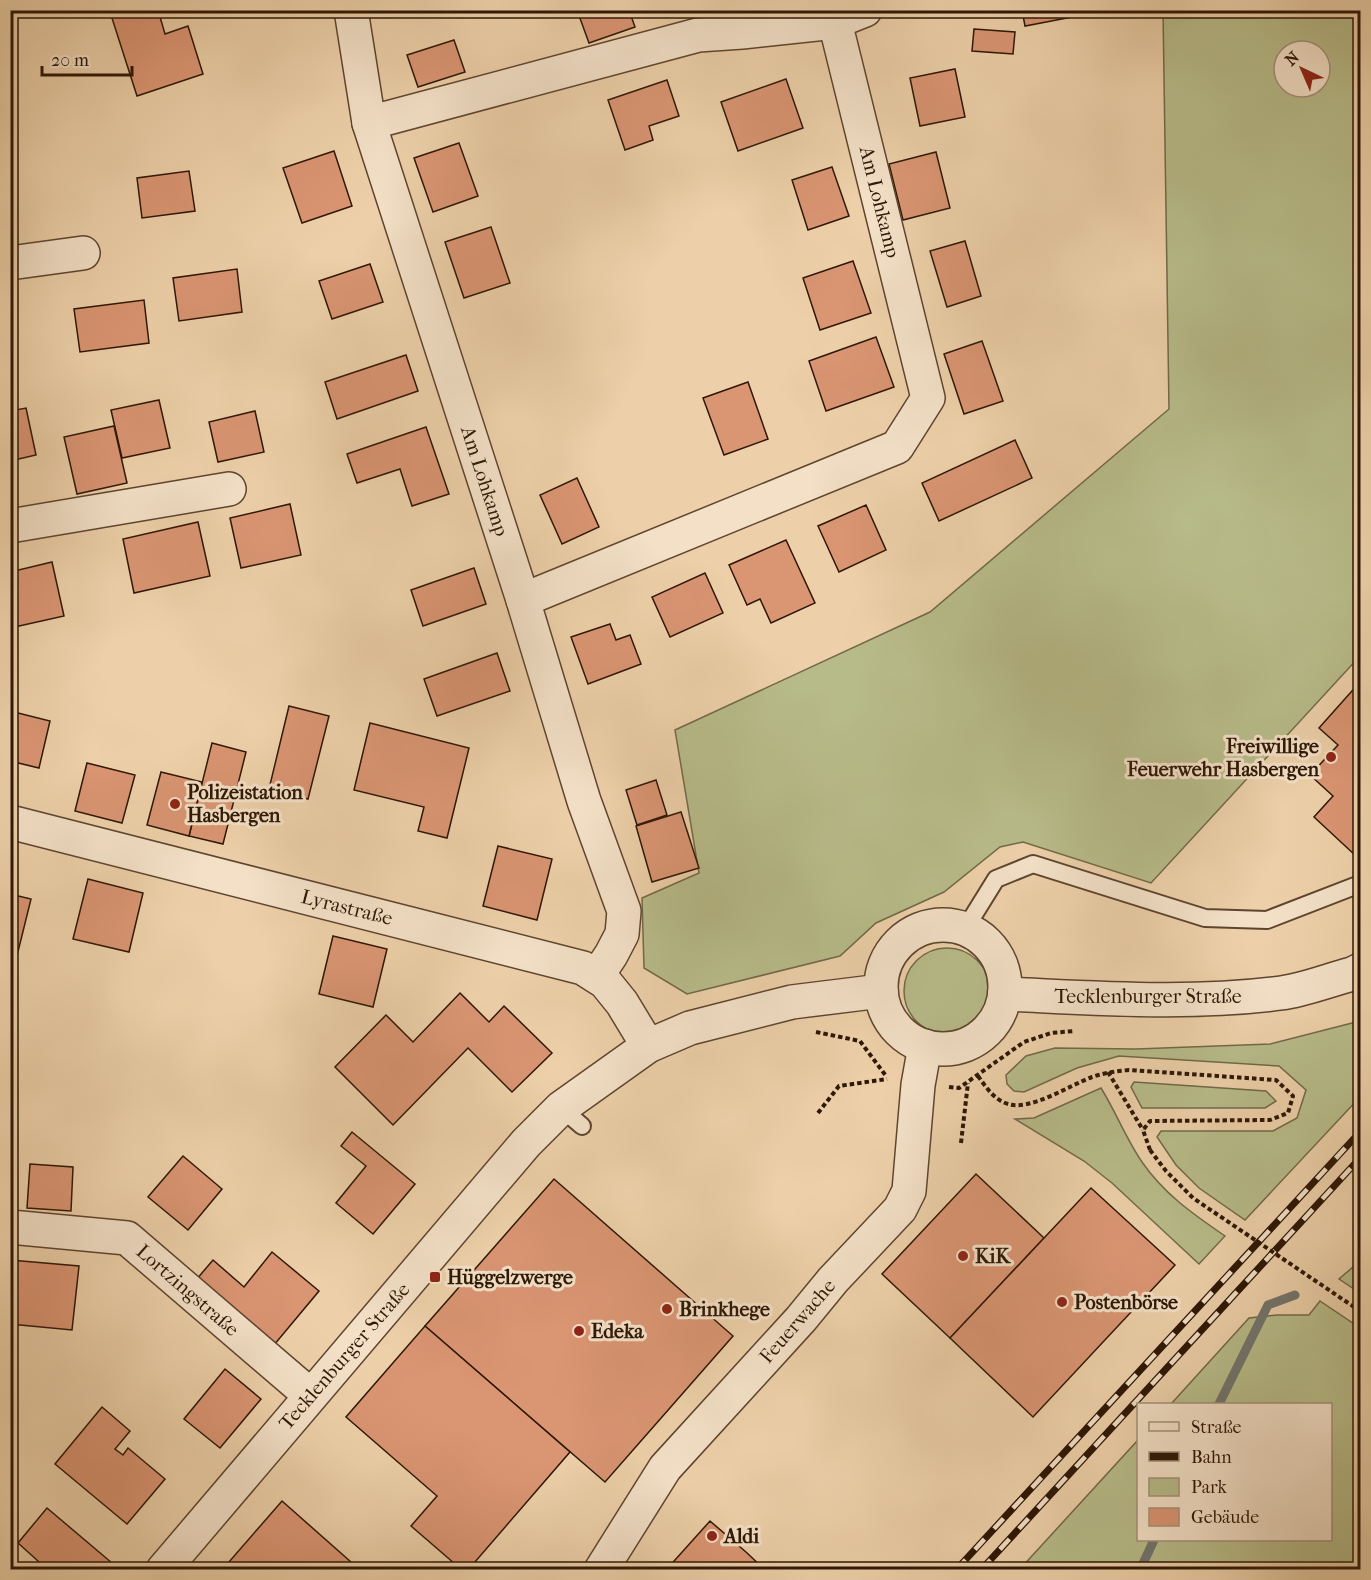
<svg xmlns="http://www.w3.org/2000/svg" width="1371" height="1580" viewBox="0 0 1371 1580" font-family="'IM FELL French Canon',serif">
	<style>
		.green { fill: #b7bb89; stroke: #726948; stroke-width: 1.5; fill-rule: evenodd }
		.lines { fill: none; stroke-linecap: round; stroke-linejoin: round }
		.stream { stroke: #71756d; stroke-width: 9 }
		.building { fill: #da9573; stroke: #2e1706; stroke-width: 1.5 }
		.service-casing { stroke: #5e452f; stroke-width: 20 }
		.minor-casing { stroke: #5e452f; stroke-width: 36 }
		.tertiary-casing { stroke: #5e452f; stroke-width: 36 }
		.path { stroke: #2e1706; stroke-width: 4; stroke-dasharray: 4.5 3; stroke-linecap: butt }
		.service { stroke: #f3e0c7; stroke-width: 16 }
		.minor { stroke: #f3e0c7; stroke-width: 33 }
		.tertiary { stroke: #f3e0c7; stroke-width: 33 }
		.rail-casing { stroke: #2e1706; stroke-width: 7 }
		.rail { stroke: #f3e0c7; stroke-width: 4.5; stroke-dasharray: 14; stroke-linecap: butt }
		.path-bridge { stroke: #2e1706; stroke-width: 4; stroke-dasharray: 4.5 3; stroke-linecap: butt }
		.poi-dot { fill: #8f2418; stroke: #f3e0c7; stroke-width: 2 }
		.labels { text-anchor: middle; stroke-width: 6; stroke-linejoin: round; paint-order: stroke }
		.street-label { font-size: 20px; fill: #2e1706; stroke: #f3e0c7 }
		.poi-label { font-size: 20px; font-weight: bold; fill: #2e1706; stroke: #f3e0c7; text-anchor: start }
	</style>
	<rect width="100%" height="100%" fill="#edd0a9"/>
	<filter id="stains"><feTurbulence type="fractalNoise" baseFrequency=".00333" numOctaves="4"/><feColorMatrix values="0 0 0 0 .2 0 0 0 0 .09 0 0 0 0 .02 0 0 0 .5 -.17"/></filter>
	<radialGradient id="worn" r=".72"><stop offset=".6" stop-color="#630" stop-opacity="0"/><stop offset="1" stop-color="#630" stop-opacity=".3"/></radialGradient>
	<!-- green -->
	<g class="green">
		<path d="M1163,11H1360V656L1151,883L1023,842L1000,847L944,892L876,923L840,956L687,994L644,968L642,898L699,873L675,730L930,612L1169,409ZM1284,51H1320V87H1284Z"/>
		<circle cx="947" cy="991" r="43"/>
		<path d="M1360,1021V1097L1245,1220L1199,1188L1176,1165L1157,1137L1161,1131H1273L1297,1118L1306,1090L1279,1066L1119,1056L1077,1068L1024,1092L1014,1091L1007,1084L1006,1075L1026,1056L1055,1048L1136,1049L1270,1044Z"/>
		<path d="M1134,1082L1266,1091L1276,1101L1265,1108H1142L1131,1087Z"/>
		<path d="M1101,1088C1116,1112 1126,1139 1142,1162C1164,1194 1193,1214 1225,1236L1199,1264L1112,1183L1084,1161L1015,1119L1034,1118Z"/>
		<path d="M1360,1261V1293L1339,1279Z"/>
		<path d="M1320,1301L1360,1328V1569H1020L1138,1440V1540H1330V1404H1171L1249,1318L1277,1315H1309Z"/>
	</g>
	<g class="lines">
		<!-- stream -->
		<g class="stream">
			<path d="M1219,1404L1268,1305L1295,1295"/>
			<path d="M1140,1570L1154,1540"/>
		</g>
	</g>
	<!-- building -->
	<g class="building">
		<path d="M126,10H158L165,34L188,26L203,74L137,96L111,15Z"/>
		<path d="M577,10H629L635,27L589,43Z"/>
		<path d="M1022,10H1082L1083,15L1025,26Z"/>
		<path d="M974,29L1015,32L1013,54L972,51Z"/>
		<path d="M454,40L465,72L418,87L407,55Z"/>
		<path d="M955,69L965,117L920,126L910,78Z"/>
		<path d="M786,79L803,128L738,151L721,102Z"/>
		<path d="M667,80L679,116L649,126L653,140L625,150L608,100Z"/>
		<path d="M459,143L478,196L433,212L414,158Z"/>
		<path d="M334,151L352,206L302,223L283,168Z"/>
		<path d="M936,152L950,208L903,220L889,164Z"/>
		<path d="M832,167L849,216L808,230L792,180Z"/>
		<path d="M189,171L195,211L142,218L137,178Z"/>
		<path d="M491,227L510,283L464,298L445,242Z"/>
		<path d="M965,241L981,296L947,307L930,251Z"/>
		<path d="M853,261L871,313L820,330L803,278Z"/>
		<path d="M370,264L383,302L332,319L319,281Z"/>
		<path d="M237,269L242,312L179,321L173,278Z"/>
		<path d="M144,300L149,343L80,352L74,309Z"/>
		<path d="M876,337L894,387L826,411L809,361Z"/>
		<path d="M982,341L1003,401L964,414L944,354Z"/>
		<path d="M406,355L418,391L337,419L325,382Z"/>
		<path d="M748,382L768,439L724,455L703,398Z"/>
		<path d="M159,400L170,448L122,458L111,410Z"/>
		<path d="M26,408L36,455L10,461V411Z"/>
		<path d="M255,411L264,452L218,462L209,422Z"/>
		<path d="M114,426L127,483L77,494L64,437Z"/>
		<path d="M426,427L449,494L412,506L400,469L357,483L347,454Z"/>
		<path d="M1015,440L1032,478L939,521L922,483Z"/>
		<path d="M577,478L599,527L562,544L540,495Z"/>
		<path d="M290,504L301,555L241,568L230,518Z"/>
		<path d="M866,505L886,550L839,572L818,526Z"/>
		<path d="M198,522L210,576L134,593L123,539Z"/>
		<path d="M786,540L815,603L771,623L760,599L747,605L729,565Z"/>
		<path d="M52,562L64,616L10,628V572Z"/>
		<path d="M474,568L486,604L423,626L411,590Z"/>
		<path d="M705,573L723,613L670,637L652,597Z"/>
		<path d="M610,624L616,640L630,635L641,664L588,684L571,637Z"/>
		<path d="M497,653L510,691L437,716L424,679Z"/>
		<path d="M1360,682V853L1357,857L1314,817L1333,796L1310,775L1338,745L1319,728Z"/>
		<path d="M289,706L329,716L308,799L269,789Z"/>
		<path d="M10,711L50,721L39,768L10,761Z"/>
		<path d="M370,723L469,748L447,838L418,831L424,807L354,790Z"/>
		<path d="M212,743L246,752L223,844L189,836Z"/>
		<path d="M87,763L135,775L122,823L75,811Z"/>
		<path d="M161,772L202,782L189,836L147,825Z"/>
		<path d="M656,780L667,815L637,825L626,790Z"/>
		<path d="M681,812L699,868L652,882L636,826Z"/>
		<path d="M498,846L552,859L537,920L483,906Z"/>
		<path d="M88,879L143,893L129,952L73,939Z"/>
		<path d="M10,894L31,899L11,980H10Z"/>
		<path d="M333,936L387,949L373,1007L319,994Z"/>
		<path d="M460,993L489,1022L504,1006L552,1053L512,1092L468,1048L393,1125L335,1067L386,1015L413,1042Z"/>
		<path d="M352,1132L415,1184L373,1234L336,1203L366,1166L341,1146Z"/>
		<path d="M183,1156L222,1189L188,1230L148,1197Z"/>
		<path d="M30,1164L73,1167L71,1211L27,1208Z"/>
		<path d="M976,1174L1044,1238L950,1338L882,1274Z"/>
		<path d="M554,1179L733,1336L605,1482L425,1326Z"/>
		<path d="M1091,1188L1175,1265L1033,1417L950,1338Z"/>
		<path d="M272,1252L319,1291L274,1345L196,1280L213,1260L244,1287Z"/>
		<path d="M10,1260L79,1266L72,1330L10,1324Z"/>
		<path d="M425,1326L570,1452L468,1570H462L411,1526L437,1496L346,1417Z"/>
		<path d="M225,1369L261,1399L220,1448L184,1419Z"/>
		<path d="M102,1407L130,1431L115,1449L123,1455L128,1448L165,1479L127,1524L55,1464Z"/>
		<path d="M282,1501L360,1570H222Z"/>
		<path d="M47,1508L112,1563L106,1570H48L18,1543Z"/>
		<path d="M710,1521L746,1552L765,1570H666Z"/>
	</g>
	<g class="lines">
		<defs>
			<g id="service">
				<path d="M965,929L996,879L1033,864L1205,918L1267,920L1360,884"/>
				<path d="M561,1108L582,1126"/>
			</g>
			<g id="minor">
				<path d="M351,10L369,123L523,600L584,801L624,911L622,934L611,955L597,976"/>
				<path d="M369,123L698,35L742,32L835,22L865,10"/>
				<path d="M10,263L83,253"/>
				<path d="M10,526L229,489"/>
				<path d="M523,600L897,447L928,398L835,22"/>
				<path d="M10,822L583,968L605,982L622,1003L648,1046"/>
				<path d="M10,1227L127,1238L310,1395"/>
				<path d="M601,1570L665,1468L801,1319L833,1280L900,1209L909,1191L918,1085L925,1046"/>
			</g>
			<g id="tertiary">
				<circle cx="943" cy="987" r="62"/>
				<path d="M1005,994C1096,998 1190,1005 1281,993C1304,990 1329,980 1352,974L1360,970"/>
				<path d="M163,1570L526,1143L561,1108L648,1046L690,1028L792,1002L881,991"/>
			</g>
		</defs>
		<!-- service casing -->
		<use href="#service" class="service-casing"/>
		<!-- minor casing -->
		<use href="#minor" class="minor-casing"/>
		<!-- tertiary casing -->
		<use href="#tertiary" class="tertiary-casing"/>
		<!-- path -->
		<g class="path">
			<path d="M816,1032L860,1041L886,1076"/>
			<path d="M1108,1072L1143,1130"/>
			<path d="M978,1076C986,1087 994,1100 1008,1104C1031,1111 1070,1085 1092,1077C1104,1073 1116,1071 1129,1070L1276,1080L1293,1096L1288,1113L1270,1120L1150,1121L1143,1130L1150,1150"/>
			<path d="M949,1087L959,1088L1024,1042L1051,1033L1075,1031"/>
			<path d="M818,1113L839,1086L887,1079"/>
			<path d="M961,1143L968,1083"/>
		</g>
		<!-- service -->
		<use href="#service" class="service"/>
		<!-- minor -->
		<use href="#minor" class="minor"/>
		<!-- tertiary -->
		<use href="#tertiary" class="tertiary"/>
		<defs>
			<g id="rail">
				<path d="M956,1570L1360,1132"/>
				<path d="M981,1570L1360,1158"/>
			</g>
		</defs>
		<!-- rail casing -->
		<use href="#rail" class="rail-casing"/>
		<!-- rail -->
		<use href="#rail" class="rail"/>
		<!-- path-bridge -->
		<path class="path-bridge" d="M1150,1150L1166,1171L1193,1198L1360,1311"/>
	</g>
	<!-- markers -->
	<g class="poi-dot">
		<circle cx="1331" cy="757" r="6"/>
		<circle cx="175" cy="804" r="6"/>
		<circle cx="963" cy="1256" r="6"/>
		<rect x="429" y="1271" width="12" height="12" rx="3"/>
		<circle cx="1062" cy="1302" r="6"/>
		<circle cx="667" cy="1309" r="6"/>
		<circle cx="579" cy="1331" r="6"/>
		<circle cx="712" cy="1536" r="6"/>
	</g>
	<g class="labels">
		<!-- street labels -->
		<g class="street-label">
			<text transform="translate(880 202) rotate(76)" y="7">Am Lohkamp</text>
			<text transform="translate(485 481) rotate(72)" y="7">Am Lohkamp</text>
			<text transform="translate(347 907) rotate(14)" y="7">Lyrastraße</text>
			<text x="1148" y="1003">Tecklenburger Straße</text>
			<text transform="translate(188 1290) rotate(41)" y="7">Lortzingstraße</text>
			<text transform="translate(797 1321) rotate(-49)" y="7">Feuerwache</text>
			<text transform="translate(344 1356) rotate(-49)" y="7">Tecklenburger Straße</text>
		</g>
		<!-- poi labels -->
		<g class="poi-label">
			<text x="1319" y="753" text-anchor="end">Freiwillige<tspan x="1319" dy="23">Feuerwehr Hasbergen</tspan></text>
			<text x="187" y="799">Polizeistation<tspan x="187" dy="23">Hasbergen</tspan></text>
			<text x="975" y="1263">KiK</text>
			<text x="447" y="1284">Hüggelzwerge</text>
			<text x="1074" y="1309">Postenbörse</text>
			<text x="679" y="1316">Brinkhege</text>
			<text x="591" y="1338">Edeka</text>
			<text x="724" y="1543">Aldi</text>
		</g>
	</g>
	<!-- margin -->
	<rect width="1371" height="1580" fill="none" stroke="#edd0a9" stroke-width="36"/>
	<rect x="12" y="12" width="1347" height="1556" fill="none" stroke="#2e1706" stroke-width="3"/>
	<rect x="18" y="18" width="1335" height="1544" fill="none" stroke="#2e1706" stroke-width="1.5"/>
	<!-- legend -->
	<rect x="1137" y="1403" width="195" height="138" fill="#f3e0c7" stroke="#a4907a" stroke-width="1.5"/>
	<rect x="1149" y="1422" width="30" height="9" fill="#f3e0c7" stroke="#a4907a" stroke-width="1.5"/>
	<text x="1191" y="1433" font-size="18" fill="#2e1706">Straße</text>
	<rect x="1149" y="1452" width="30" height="9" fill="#2e1706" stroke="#a4907a" stroke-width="1.5"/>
	<text x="1191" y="1463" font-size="18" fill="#2e1706">Bahn</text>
	<rect x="1149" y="1478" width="30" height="18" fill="#b7bb89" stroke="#a4907a" stroke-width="1.5"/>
	<text x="1191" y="1493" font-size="18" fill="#2e1706">Park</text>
	<rect x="1149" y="1508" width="30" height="18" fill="#da9573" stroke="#a4907a" stroke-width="1.5"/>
	<text x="1191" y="1523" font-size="18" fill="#2e1706">Gebäude</text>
	<!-- north arrow -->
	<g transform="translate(1302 69) rotate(316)"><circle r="28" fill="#f3e0c7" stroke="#a4907a" stroke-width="1.5"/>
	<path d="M0-4.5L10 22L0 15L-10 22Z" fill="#8f2418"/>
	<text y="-9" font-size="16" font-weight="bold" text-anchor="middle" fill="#2e1706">N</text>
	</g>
	<!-- scale -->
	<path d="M42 66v9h90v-9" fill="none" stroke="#2e1706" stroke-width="3"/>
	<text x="51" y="66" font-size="18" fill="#2e1706" stroke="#f3e0c7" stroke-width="4.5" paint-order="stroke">20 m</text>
	<rect width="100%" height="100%" filter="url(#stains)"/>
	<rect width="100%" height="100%" fill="url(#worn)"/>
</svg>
